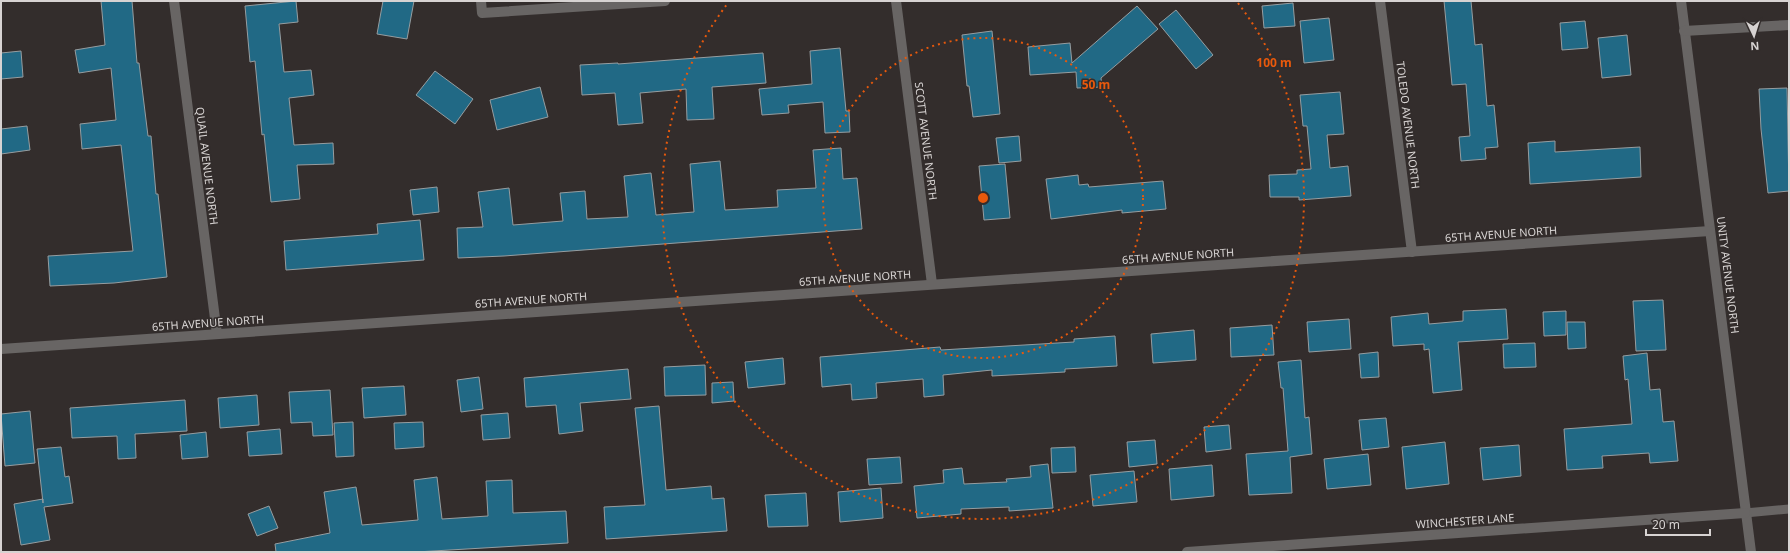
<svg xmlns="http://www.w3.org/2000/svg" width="1790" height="553" viewBox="0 0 1790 553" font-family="'Noto Sans',sans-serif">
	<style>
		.building { fill: #216985; stroke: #969da0 }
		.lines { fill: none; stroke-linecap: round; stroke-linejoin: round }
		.lane { stroke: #686564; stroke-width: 9 }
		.street { stroke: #686564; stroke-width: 10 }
		.ring { fill: none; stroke: #e8590c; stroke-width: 2; stroke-dasharray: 2 4 }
		.labels { text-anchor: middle; stroke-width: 3; stroke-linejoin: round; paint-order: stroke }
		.street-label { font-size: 11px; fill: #d7d3d2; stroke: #332d2c }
		.centre { fill: #e8590c; stroke: #332d2c; stroke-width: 2 }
		.ring-label { font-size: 12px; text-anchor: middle; font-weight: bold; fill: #e8590c; stroke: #332d2c; stroke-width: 3; stroke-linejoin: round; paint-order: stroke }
	</style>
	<rect width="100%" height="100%" fill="#332d2c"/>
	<!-- building -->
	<g class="building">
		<path d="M101,1H132L137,63H139L148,136H151L156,194H158L167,277L114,283L50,286L48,256L133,251L121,145L82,149L80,124L116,120L111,68L79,73L75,50L105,45Z"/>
		<path d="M296,1L298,22L279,24L284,72L311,70L314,95L289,98L294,145L333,143L334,164L297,165L300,199L271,202L264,134L262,135L255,61L250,62L245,6Z"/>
		<path d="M383,1H414L407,39L377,34Z"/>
		<path d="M1444,1H1471L1475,45L1482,44L1487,106L1494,105L1498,147L1485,148L1486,159L1461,161L1459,137L1470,136L1466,84L1452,85Z"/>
		<path d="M1293,3L1295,26L1264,28L1262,6Z"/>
		<path d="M1137,6L1158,29L1101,78L1102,87L1077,88L1076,72L1030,75L1028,47L1070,43L1072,63Z"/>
		<path d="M1176,10L1213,55L1196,69L1159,24Z"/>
		<path d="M1329,18L1334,60L1304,63L1300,21Z"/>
		<path d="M1585,21L1588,48L1562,50L1560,23Z"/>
		<path d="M992,31L1000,114L973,117L969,86H967L962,35Z"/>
		<path d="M1627,35L1631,75L1602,78L1598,38Z"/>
		<path d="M840,48L846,111H849L850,132L825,133L823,102L788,105L789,113L762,115L759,89L812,84L810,51Z"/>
		<path d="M21,51L23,77L1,79V53Z"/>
		<path d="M763,53L766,83L712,87L714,119L687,120L686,89L640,93L643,123L618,125L615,93L582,95L580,65L618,63V64Z"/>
		<path d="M435,71L473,99L455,124L416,95Z"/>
		<path d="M540,87L548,117L497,130L490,100Z"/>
		<path d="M1787,88L1789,191L1768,193L1761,129L1759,89Z"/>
		<path d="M1340,92L1344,134L1327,135L1330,168L1348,166L1351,196L1299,200V197H1270L1269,175L1297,174V170L1311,169L1307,126H1303L1300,95Z"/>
		<path d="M27,126L30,150L1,154V129Z"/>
		<path d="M1019,136L1021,161L999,163L996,138Z"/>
		<path d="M1555,141V152L1640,147L1641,177L1530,184L1528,143Z"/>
		<path d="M841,148L843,179L857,178L862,229L504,256L458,258L457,228L483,227L478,192L509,188L513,225L563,221L560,193L585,191L587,219L628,217L624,176L651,173L656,215L694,212L690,164L720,161L725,210L778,207L777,190L816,188L813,150Z"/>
		<path d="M1005,164L1010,218L984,220L979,166Z"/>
		<path d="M1078,175L1079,185L1088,184L1089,187L1163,181L1166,209L1122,213V210L1051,219L1046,179Z"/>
		<path d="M437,187L439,212L413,215L410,190Z"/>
		<path d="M420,220L424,260L286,270L284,241L378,234L377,224Z"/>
		<path d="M1663,300L1666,350L1636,351L1633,301Z"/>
		<path d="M1506,309L1508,339L1458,342L1462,390L1433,393L1429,349L1424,350V344L1393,346L1391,317L1428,313L1429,324L1463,321V311Z"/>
		<path d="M1566,311V335L1544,336L1543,312Z"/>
		<path d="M1349,319L1351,349L1309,352L1307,322Z"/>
		<path d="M1567,322H1585L1586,348L1568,349Z"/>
		<path d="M1272,325L1274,355L1231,357L1230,328Z"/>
		<path d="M1194,330L1196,360L1153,363L1151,334Z"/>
		<path d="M1115,336L1117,366L1065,369V372L992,376V370L943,375L944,395L924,397L923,379L876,383L877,398L852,400L851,384L822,387L820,357L940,347L941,350L1074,342V339Z"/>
		<path d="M1535,343L1536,367L1504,368L1503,344Z"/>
		<path d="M1378,352L1379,377L1361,378L1359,354Z"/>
		<path d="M1647,353L1650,390L1660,389L1663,422L1674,421L1678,461L1650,463L1649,453L1602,456L1603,468L1567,470L1564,429L1632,424L1628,379L1625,380L1623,356Z"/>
		<path d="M783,358L785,384L748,388L745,362Z"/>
		<path d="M1301,360L1305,418L1309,417L1312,454L1290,457L1292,493L1249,495L1246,454L1288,451L1283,388H1281L1278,362Z"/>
		<path d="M705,365L706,395L665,396L664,367Z"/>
		<path d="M628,369L631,399L580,403L583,431L559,434L556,405L526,407L524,378Z"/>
		<path d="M479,377L483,409L461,412L457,380Z"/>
		<path d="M733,382L734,401L712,403V383Z"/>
		<path d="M404,386L406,415L364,418L362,388Z"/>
		<path d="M330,390L333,435L313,436L312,422L291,423L289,392Z"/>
		<path d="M257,395L259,425L220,428L218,398Z"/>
		<path d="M185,400L187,431L135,434L136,458L118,459L117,436L72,438L70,408Z"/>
		<path d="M659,406L666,490L711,486L712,499L724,498L727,531L606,539L604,507L645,505L635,408Z"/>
		<path d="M30,411L35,463L5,466L1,414Z"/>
		<path d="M508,413L510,438L483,440L481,415Z"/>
		<path d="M1386,418L1389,447L1362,450L1359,420Z"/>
		<path d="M353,422L354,456L336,457L334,423Z"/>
		<path d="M423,422L424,447L395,449L394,423Z"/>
		<path d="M1229,425L1231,449L1206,452L1204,427Z"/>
		<path d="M280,429L282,454L249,456L247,432Z"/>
		<path d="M206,432L208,457L182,459L180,435Z"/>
		<path d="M1155,440L1157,464L1129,467L1127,442Z"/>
		<path d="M1445,442L1449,484L1406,489L1402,447Z"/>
		<path d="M1519,445L1521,476L1483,480L1480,448Z"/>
		<path d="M61,447L65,477L69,476L73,503L44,507L50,540L21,545L14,504L43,499V503L37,449Z"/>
		<path d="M1075,447L1076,472L1052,473L1051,448Z"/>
		<path d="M1368,454L1371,485L1327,489L1324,459Z"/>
		<path d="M900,457L902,483L869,485L867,459Z"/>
		<path d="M1048,464L1053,508L1009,511V507L961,509V514L917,518L914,486L944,483L943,470L962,468L964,484L1007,482L1006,479L1031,477L1030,466Z"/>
		<path d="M1212,465L1214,496L1171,500L1169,469Z"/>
		<path d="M1134,471L1137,502L1093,506L1090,475Z"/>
		<path d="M437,477L442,519L488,516L486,481L512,480L513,513L566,511L568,543L416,552H276L275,544L330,533L324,492L356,487L362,525L418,520L414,480Z"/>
		<path d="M881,488L883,518L840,522L838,492Z"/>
		<path d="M806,493L808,526L768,527L765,495Z"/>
		<path d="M269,506L278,528L257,536L248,514Z"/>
	</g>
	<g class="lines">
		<!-- lane -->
		<path class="lane" d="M1745,513L1789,509"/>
		<!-- street -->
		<g class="street">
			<path d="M174,1L217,334"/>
			<path d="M481,1L482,13L665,1"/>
			<path d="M896,1L932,284"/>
			<path d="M1380,1L1412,252"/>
			<path d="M1681,1L1751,552"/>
			<path d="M1684,31L1789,25"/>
			<path d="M1,349L1710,231"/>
			<path d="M1187,552L1745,513"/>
		</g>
	</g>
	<!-- distance rings -->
	<g class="ring">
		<circle cx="983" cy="198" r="160"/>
		<path d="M1238 3A321 321 0 1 1 728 3"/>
	</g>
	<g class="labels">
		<!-- street labels -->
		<g class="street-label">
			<text transform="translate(1408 125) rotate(83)" y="4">TOLEDO AVENUE NORTH</text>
			<text transform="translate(926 141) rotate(83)" y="4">SCOTT AVENUE NORTH</text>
			<text transform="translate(207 166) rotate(83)" y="4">QUAIL AVENUE NORTH</text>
			<text transform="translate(1501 234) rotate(-4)" y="4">65TH AVENUE NORTH</text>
			<text transform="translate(1178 256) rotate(-4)" y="4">65TH AVENUE NORTH</text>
			<text transform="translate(1728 275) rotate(83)" y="4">UNITY AVENUE NORTH</text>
			<text transform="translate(855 278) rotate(-4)" y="4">65TH AVENUE NORTH</text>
			<text transform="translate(531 300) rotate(-4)" y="4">65TH AVENUE NORTH</text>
			<text transform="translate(208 323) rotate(-4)" y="4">65TH AVENUE NORTH</text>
			<text transform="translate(1465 521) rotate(-4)" y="4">WINCHESTER LANE</text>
		</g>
	</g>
	<circle cx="983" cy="198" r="6" class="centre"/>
	<g class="ring-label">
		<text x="1274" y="67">100 m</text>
		<text x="1096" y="89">50 m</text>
	</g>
	<!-- border -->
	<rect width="1790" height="553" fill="none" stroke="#d7d3d2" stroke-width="4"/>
	<!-- north arrow -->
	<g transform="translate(1754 36) rotate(176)" stroke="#332d2c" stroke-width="3" paint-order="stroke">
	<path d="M0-3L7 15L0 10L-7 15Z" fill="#d7d3d2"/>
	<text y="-6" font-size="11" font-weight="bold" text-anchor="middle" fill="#d7d3d2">N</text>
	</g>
	<!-- scale -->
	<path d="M1646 529v6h64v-6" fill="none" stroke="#d7d3d2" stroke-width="2"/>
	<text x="1652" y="529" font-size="12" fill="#d7d3d2" stroke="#332d2c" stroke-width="3" paint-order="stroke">20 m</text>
</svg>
